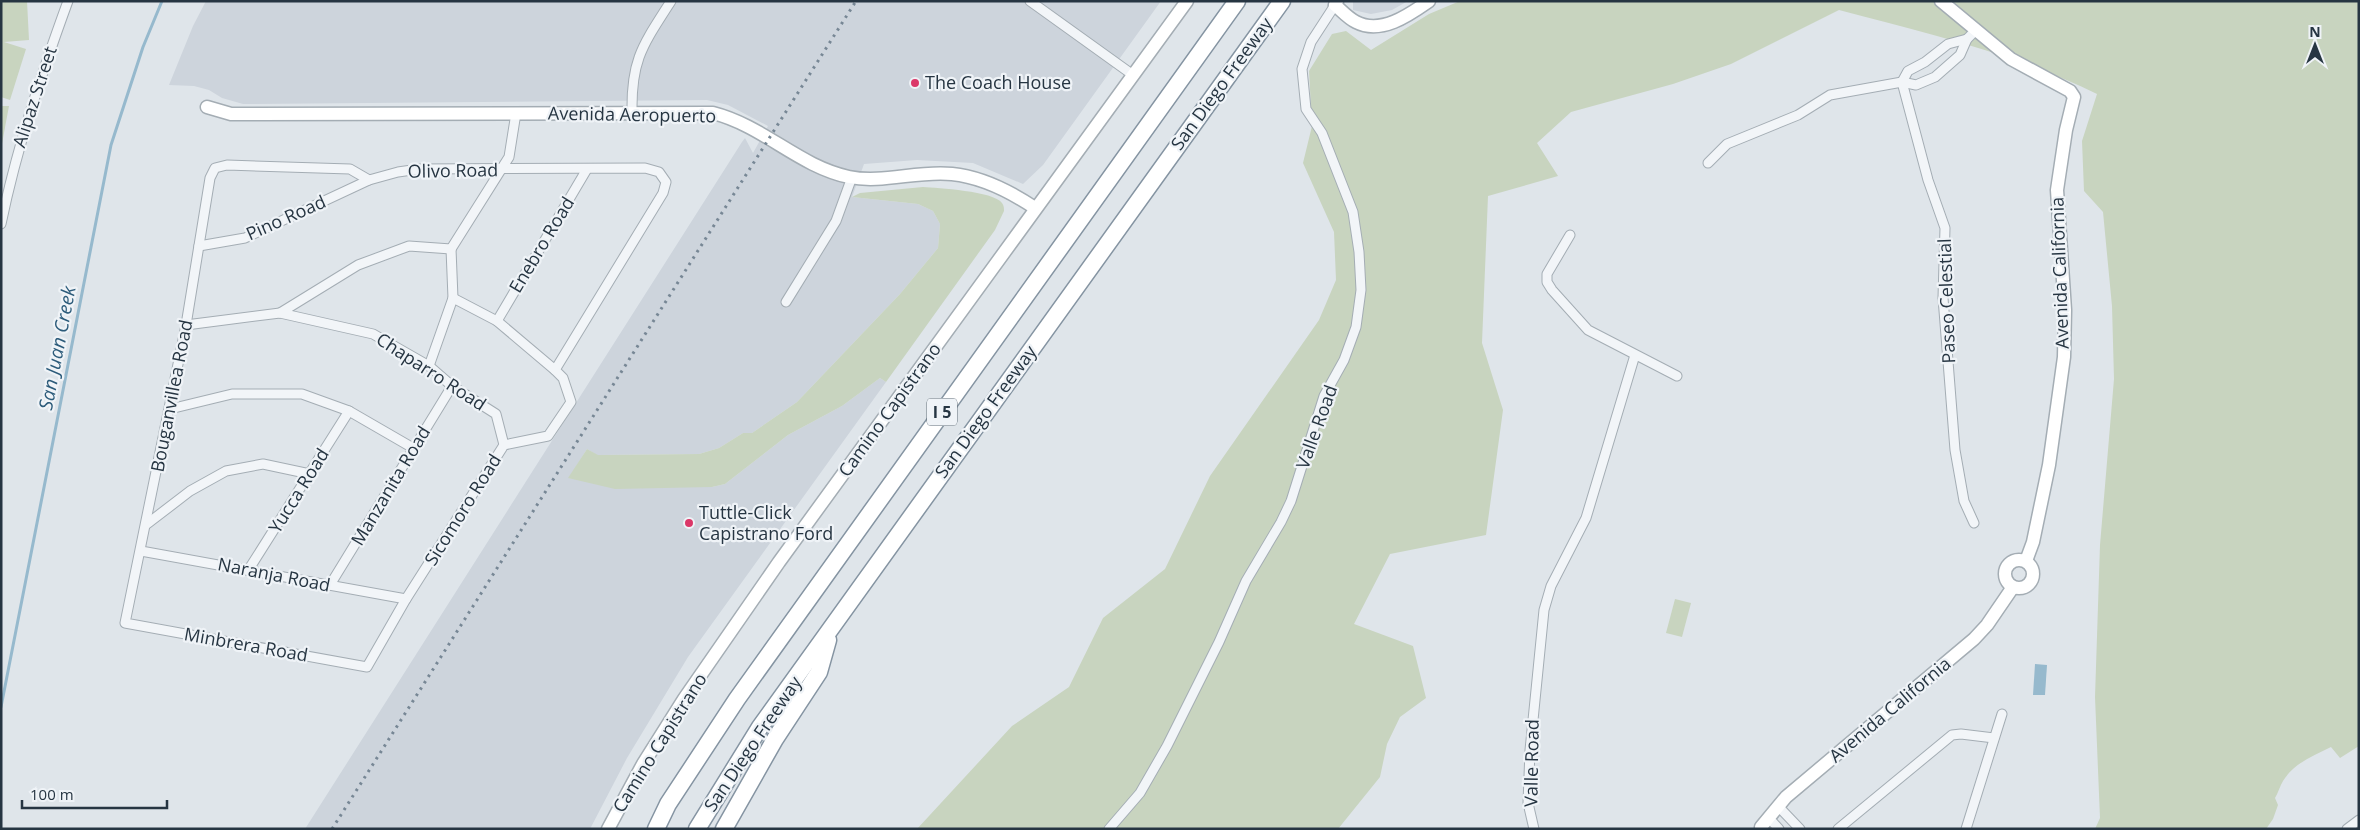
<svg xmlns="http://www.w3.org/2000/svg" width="2360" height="830" viewBox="0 0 2360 830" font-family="'Open Sans',sans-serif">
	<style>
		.built { fill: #cdd4dc }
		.green { fill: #c8d4bf }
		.water { fill: #96b9cd }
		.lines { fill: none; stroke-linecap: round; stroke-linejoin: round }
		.stream { stroke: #96b9cd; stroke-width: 3 }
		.street-casing { stroke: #a4adb4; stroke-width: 11 }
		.secondary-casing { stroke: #a4adb4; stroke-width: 15 }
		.highway-casing { stroke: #8594a2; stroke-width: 19 }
		.street { stroke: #f2f5f8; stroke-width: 9 }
		.secondary { stroke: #fff; stroke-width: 12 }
		.highway { stroke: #fff; stroke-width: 16 }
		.rail { stroke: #778795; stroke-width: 3; stroke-dasharray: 2.5 5; stroke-linecap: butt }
		.poi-dot { fill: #db3768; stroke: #eff3f7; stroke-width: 2 }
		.labels { text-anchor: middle; stroke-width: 4.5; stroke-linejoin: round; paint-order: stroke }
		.shield { fill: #eff3f7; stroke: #626e78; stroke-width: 1 }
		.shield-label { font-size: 16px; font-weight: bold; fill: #263542 }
		.poi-label { font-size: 18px; fill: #263542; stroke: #eff3f7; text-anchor: start }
		.street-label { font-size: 18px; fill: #263542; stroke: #eff3f7 }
		.water-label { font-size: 19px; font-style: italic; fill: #2c5b7a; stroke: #eff3f7 }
	</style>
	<rect width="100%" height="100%" fill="#dfe5ea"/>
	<!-- built -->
	<g class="built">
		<path d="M206,1H1161L1043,165L1023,184L973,163L917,160L864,164L852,197L918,204L933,211L940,224L938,248L900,294L797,402L752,433H743L719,448L699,454L597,455L587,449L569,478L712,487L725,484L788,435L842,406L880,378L886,382L688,657L627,758L590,829H305L742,142L745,138L753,153L768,126L728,105L707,100L243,104L222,98L209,90L194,86L169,85L193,26Z"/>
		<path d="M1353,1H1408L1392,10L1371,14L1353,10Z"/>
	</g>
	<!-- green -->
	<g class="green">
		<path d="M1,1H27L29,40L4,42L26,49L10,100L1,97Z"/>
		<path d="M1460,1H2359V746L2340,758L2331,747C2313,756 2294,763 2283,781C2280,786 2278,793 2275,798L2278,805L2273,819L2266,829H2095L2100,818L2095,697L2100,545L2114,379L2112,306L2103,212L2084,191L2082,141L2097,94C2019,55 1923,32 1839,10L1731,64L1673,84L1571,112L1537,143L1558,176L1488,196L1482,343L1503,410L1486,535L1390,554L1354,624L1413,646L1426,698L1400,717L1387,744L1380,777L1338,829H917L1012,726L1069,687L1103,618L1165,569L1210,476L1319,320L1336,280L1334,232L1303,163L1312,126L1309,71L1332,34L1346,31L1371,50L1429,14Z"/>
		<path d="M1,106H9L1,149Z"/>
		<path d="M923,187C937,188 994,191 1002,203C1004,206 1004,208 1004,211L995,230L886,382L880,378L842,406L788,435L725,484L712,487L615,489L568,478L587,449L598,455L699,454L719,448L743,433H752L797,402L900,294L938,248L940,224L933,211L918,204L852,197L860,193Z"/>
		<path d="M1675,599L1691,603L1682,637L1666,633Z"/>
	</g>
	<!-- water -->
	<path class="water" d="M2035,664L2047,665L2045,695H2033Z"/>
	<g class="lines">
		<!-- stream -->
		<path class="stream" d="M1,707L111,145L143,47L162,1"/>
		<defs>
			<g id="street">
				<path d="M1030,1L1133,75"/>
				<path d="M1902,82L1928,180L1945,228L1943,298L1955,450L1964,501L1974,523"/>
				<path d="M1902,82L1908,71L1925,62L1948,44L1967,39"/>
				<path d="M632,113C631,59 643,45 671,1"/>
				<path d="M1708,163L1727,144L1798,115L1830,95L1902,82L1916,85L1935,77L1960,55L1967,39L1976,30"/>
				<path d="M227,165L350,169L369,180L398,172L419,169L645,168L659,172L666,182L663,193L555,370L563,378L571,402L548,436L504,445L406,599L367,667L125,623L186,325L210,178L215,168Z"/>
				<path d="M1,224C17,147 41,75 68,1"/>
				<path d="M1570,235L1547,274V282L1552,290L1588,330L1677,376"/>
				<path d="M199,246L245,238L369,180"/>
				<path d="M453,298L497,321L555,370"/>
				<path d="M786,302L836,221L852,177"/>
				<path d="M280,313L358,265L409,246L451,249L509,157L516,113"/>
				<path d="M497,321L587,169"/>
				<path d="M186,325L280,313L373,334L429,366L452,386L496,414L504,445"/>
				<path d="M429,366L453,298L451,249"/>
				<path d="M170,409L232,394H302L349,411L413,448"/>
				<path d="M147,524L190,491L226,471L263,464L310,474"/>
				<path d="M141,551L406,599"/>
				<path d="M249,569L349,411"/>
				<path d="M330,585L452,386"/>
				<path d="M1778,806L1800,829"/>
				<path d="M1768,817L1779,829"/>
				<path d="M1109,829L1140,793L1167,746L1219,642L1246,581L1281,522L1291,501L1324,396L1344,360L1356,327L1361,290L1359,252L1353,212L1322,133L1306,109L1302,69L1311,42L1335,5"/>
				<path d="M1534,829L1528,803L1530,750L1544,610L1551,586L1586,518L1635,355"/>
				<path d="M1838,829L1952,735L1961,734L1994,738"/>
				<path d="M1966,829L2002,714"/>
				<path d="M2347,829L2359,820"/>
			</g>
			<g id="secondary">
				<path d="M1337,1L1335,5C1342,11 1348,18 1356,22C1381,35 1409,15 1429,1"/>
				<path d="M1941,1L2011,59L2070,91L2074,97L2066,130L2057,190L2065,310L2064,357L2049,465L2033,542L2026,561"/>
				<path d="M207,107L231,114L713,113C764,126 798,166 849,177C883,184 918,170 952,174C982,177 1011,192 1035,208"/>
				<circle cx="2019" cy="574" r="14"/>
				<path d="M1761,827L1786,797L1974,639L1987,625L2013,587"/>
				<path d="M608,829L643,764L684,699L779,562L1187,1"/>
			</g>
			<g id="highway">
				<path d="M656,829L668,804L737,699L1237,1"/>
				<path d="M697,829L760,727L1282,1"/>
				<path d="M724,829L775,739L819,672L828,640"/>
			</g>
		</defs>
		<!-- street casing -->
		<use href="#street" class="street-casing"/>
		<!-- secondary casing -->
		<use href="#secondary" class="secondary-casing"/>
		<!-- highway casing -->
		<use href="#highway" class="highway-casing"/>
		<!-- street -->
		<use href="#street" class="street"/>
		<!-- secondary -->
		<use href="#secondary" class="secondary"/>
		<!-- highway -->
		<use href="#highway" class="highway"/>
		<!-- rail -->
		<path class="rail" d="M332,829L856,1"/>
	</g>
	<!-- markers -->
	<g class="poi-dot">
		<circle cx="915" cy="83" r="5"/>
		<circle cx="689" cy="523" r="5"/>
	</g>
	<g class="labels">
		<!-- shield labels -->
		<rect class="shield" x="927" y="398.5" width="30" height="27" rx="4"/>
		<g class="shield-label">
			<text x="942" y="418">I 5</text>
		</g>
		<!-- poi labels -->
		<g class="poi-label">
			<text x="925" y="89">The Coach House</text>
			<text x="699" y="519">Tuttle-Click<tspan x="699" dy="21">Capistrano Ford</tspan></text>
		</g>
		<!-- street labels -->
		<g class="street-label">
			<text transform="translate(1222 84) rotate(-54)" y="6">San Diego Freeway</text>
			<text transform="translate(35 97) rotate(-72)" y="6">Alipaz Street</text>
			<text transform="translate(632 115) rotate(1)" y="6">Avenida Aeropuerto</text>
			<text transform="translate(453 171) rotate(-1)" y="6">Olivo Road</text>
			<text transform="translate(286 218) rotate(-24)" y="6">Pino Road</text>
			<text transform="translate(542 245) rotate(-59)" y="6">Enebro Road</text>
			<text transform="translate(2060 273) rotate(-92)" y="6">Avenida California</text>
			<text transform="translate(1947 301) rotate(-92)" y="6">Paseo Celestial</text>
			<text transform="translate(431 372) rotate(33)" y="6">Chaparro Road</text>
			<text transform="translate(172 396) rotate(-79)" y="6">Bouganvillea Road</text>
			<text transform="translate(890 410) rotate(-54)" y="6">Camino Capistrano</text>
			<text transform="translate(986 412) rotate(-54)" y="6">San Diego Freeway</text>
			<text transform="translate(1317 427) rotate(-70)" y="6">Valle Road</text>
			<text transform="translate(391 486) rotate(-59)" y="6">Manzanita Road</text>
			<text transform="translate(299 491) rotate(-58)" y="6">Yucca Road</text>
			<text transform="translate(463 510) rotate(-58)" y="6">Sicomoro Road</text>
			<text transform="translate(274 575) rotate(11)" y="6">Naranja Road</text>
			<text transform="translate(246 645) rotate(10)" y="6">Minbrera Road</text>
			<text transform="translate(1890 710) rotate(-40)" y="6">Avenida California</text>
			<text transform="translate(660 743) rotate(-58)" y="6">Camino Capistrano</text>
			<text transform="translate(753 744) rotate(-56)" y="6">San Diego Freeway</text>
			<text transform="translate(1532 763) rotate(-89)" y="6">Valle Road</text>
		</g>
		<!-- water labels -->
		<g class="water-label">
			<text transform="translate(57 348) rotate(-79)" y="7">San Juan Creek</text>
		</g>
	</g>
	<!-- border -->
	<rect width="2360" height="830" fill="none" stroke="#263542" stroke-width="5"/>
	<!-- north arrow -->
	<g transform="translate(2315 45)" stroke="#eff3f7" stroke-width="4" paint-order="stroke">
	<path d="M0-4L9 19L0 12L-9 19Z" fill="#263542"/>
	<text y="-8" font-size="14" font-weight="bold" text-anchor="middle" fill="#263542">N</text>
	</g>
	<!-- scale -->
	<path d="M22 800v8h145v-8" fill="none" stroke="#263542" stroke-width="2.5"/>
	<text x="30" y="800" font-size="15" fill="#263542" stroke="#eff3f7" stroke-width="4" paint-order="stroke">100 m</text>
</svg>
